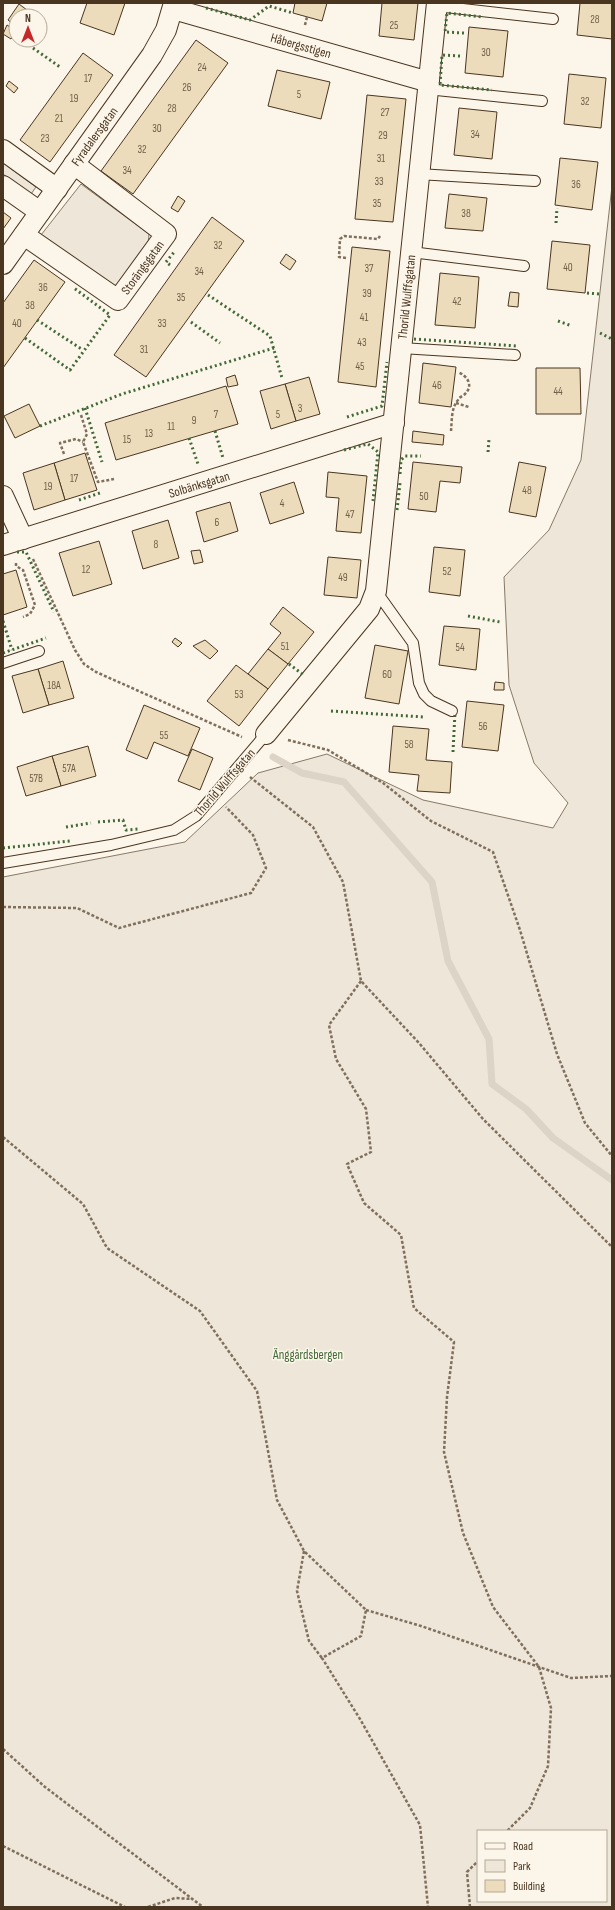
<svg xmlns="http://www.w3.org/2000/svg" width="615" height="1910" viewBox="0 0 615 1910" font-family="'Sofia Sans Condensed',sans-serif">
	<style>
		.green { fill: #ede6d9; stroke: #887966; fill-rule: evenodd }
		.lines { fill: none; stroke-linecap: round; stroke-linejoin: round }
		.stream { stroke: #dcd4c6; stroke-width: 7 }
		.building { fill: #ecdcbc; stroke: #4a3520 }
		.service-casing { stroke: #4a3520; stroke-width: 12 }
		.minor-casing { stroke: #4a3520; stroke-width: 22 }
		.path { stroke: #7f6f5c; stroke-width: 2.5; stroke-dasharray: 3 2; stroke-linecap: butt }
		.service { stroke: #fbf6e9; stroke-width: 10 }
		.minor { stroke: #fbf6e9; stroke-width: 20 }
		.hedge { stroke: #436837; stroke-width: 3; stroke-dasharray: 2 3; stroke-linecap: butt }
		.labels { text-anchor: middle; stroke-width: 3; stroke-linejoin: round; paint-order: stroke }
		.number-label { font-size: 11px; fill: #725f47 }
		.street-label { font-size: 13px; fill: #4a3520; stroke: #fbf6e9 }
		.park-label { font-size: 13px; fill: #436837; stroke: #fbf6e9 }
	</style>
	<rect width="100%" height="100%" fill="#fbf6e9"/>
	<!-- green -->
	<g class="green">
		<path d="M3,163L36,187L31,194L3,174Z"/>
		<path d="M81,184L149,234L148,246L121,284L113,286L41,235Z"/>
		<path d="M612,186V1907H3V877L185,842L258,773L327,754L423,800L553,828L568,803L534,763L509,685L504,577L549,530L581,460ZM478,1831H606V1901H478Z"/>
	</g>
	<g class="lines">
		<!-- stream -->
		<path class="stream" d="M273,757L302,773L344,782L432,882L448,961L489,1039L492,1084L526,1109L553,1138L612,1180"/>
	</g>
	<!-- building -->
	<g class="building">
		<path d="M87,3H125L114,35L80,23Z"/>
		<path d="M295,3H327L322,21L293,13Z"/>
		<path d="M382,3H418L414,40L379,36Z"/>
		<path d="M580,3H612V39L577,35Z"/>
		<path d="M19,4L35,16H16V26L8,20Z"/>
		<path d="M7,25L16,31L11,39L3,34Z"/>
		<path d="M469,27L508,31L503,77L465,73Z"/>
		<path d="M196,40L228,63L133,194L101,171Z"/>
		<path d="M83,53L113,75L50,162L20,140Z"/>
		<path d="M277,70L330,82L321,119L268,106Z"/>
		<path d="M569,74L606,78L601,128L564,124Z"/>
		<path d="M9,81L18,88L14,93L6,86Z"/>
		<path d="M367,95L406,99L393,222L355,219Z"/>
		<path d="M459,108L497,112L492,159L454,155Z"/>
		<path d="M560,158L598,162L592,210L555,205Z"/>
		<path d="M449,194L487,198L483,231L445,228Z"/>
		<path d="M178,196L185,201L178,212L171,208Z"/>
		<path d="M3,212L11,218L3,229Z"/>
		<path d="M212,217L244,241L146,377L114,355Z"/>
		<path d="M552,241L590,245L585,293L547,289Z"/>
		<path d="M352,247L390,251L376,387L338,382Z"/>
		<path d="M286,254L296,261L290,270L280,263Z"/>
		<path d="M34,260L65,282L3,368V303Z"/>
		<path d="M440,273L479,277L475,328L435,325Z"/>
		<path d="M510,292L519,293L518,307L508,306Z"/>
		<path d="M423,363L456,367L451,407L419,403Z"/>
		<path d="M536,368H580L581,414H536Z"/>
		<path d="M235,375L238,385L228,387L226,378Z"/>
		<path d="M309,377L320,414L296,421L285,384Z"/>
		<path d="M285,384L296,421L271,429L260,391Z"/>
		<path d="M226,386L238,424L116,460L105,423Z"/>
		<path d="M29,404L40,426L15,438L4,416Z"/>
		<path d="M413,431L444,435L443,445L412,442Z"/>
		<path d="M85,453L97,490L65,500L54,463Z"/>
		<path d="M413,462L462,467L460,483L440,481L436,512L408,509Z"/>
		<path d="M519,462L546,467L536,517L509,512Z"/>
		<path d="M54,463L65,500L34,510L23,473Z"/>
		<path d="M328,472L367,476L361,533L336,531L339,498L326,497Z"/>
		<path d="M294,482L304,513L270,524L260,493Z"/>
		<path d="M230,502L238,531L204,542L196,512Z"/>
		<path d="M168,520L179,558L143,569L132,531Z"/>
		<path d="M99,541L112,584L73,596L59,553Z"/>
		<path d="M434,547L465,550L460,596L429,592Z"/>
		<path d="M200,550L203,562L194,564L191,551Z"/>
		<path d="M328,557L361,560L357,598L324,595Z"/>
		<path d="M16,570L27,607L3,615V574Z"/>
		<path d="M283,607L314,632L288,664L268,649L281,633L270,624Z"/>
		<path d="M444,626L480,629L476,670L439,665Z"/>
		<path d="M175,638L182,643L178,647L172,642Z"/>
		<path d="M205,640L218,651L210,659L193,646Z"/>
		<path d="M375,645L408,651L399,704L365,698Z"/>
		<path d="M268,649L288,664L268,689L248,674Z"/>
		<path d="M63,661L74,698L49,705L38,669Z"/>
		<path d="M236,665L268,689L239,726L207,701Z"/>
		<path d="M38,669L49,705L23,713L12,676Z"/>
		<path d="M495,682L504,683V690H494Z"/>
		<path d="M467,701L504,705L498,751L462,747Z"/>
		<path d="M144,705L200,728L188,756L154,742L147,759L126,750Z"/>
		<path d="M393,726L429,729L426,760L452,762L450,793L417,791L419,775L389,772Z"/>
		<path d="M88,746L96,776L61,786L52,756Z"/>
		<path d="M192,749L213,758L200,790L178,781Z"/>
		<path d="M52,756L61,786L26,796L17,767Z"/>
	</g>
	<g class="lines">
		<defs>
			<g id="service">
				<path d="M436,6L553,19"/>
				<path d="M427,89L542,101"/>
				<path d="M418,174L535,181"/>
				<path d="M411,252L524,266"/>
				<path d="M401,348L515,355"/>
				<path d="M376,591L413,643L419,683L424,694L431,701L452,711"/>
				<path d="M3,663L39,651"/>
				<path d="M3,863L111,845L174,830L196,816L266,734"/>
			</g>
			<g id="minor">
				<path d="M173,9L429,82"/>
				<path d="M3,150L57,189"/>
				<path d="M3,186L40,212"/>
				<path d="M24,235L118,300L166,234L74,164"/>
				<path d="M3,264L152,55L166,30L174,3"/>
				<path d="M3,496L23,539"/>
				<path d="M3,545L394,423"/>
				<path d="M266,734L369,609L376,591L437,3"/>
			</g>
		</defs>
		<!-- service casing -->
		<use href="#service" class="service-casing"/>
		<!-- minor casing -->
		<use href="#minor" class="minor-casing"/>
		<!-- path -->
		<g class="path">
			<path d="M305,25L307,17"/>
			<path d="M346,258L339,257L340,239L344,236L378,239L380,236"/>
			<path d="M456,403L469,407"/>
			<path d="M81,415L87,434L83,442L98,482L114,479"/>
			<path d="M451,431C452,421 451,408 458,400C459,397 463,396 465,394C474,385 467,376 458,372"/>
			<path d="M64,454L60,443L76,439L83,442"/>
			<path d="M33,559L75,650L84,664L96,672L242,737"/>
			<path d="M16,563V566L23,570L35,605L30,614L23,617"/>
			<path d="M288,740L328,750L383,783L431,821L493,852L520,930L557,1054L585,1123L612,1156"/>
			<path d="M250,777L313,827L343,882L361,981L419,1043L483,1119L612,1247"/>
			<path d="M3,907L77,908L119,928L251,893L266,868L253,835L226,807"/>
			<path d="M361,981L329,1025L336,1059L366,1109L371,1152L347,1164L364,1203L401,1235L414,1308L454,1342L447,1397L444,1452L463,1533L493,1607L539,1667L551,1708L548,1766L530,1808L507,1831"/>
			<path d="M3,1137L83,1204L107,1248L200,1311L257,1391L277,1500L304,1551L366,1610L361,1636L322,1658L360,1719L420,1825L428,1907"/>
			<path d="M304,1551L297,1591L309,1641L322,1658"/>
			<path d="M366,1610L421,1626L571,1678L612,1676"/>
			<path d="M3,1749L45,1787L203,1907"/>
			<path d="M3,1846L125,1907"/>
			<path d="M148,1907L175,1898L192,1899"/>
			<path d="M470,1907L467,1872L478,1861"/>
		</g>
		<!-- service -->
		<use href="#service" class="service"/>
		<!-- minor -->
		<use href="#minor" class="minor"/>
		<!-- hedge -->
		<g class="hedge">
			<path d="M206,8L250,20L269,6L293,13"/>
			<path d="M464,33L445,32L447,13L482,17"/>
			<path d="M33,48L60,67"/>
			<path d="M460,56L442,55L440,85L492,90"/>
			<path d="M556,223L557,208"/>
			<path d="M170,265L166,262L175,251"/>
			<path d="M587,293L600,294"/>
			<path d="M208,295L270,336L282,378"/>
			<path d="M37,320L83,350"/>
			<path d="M558,321L572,326"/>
			<path d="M191,322L220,343"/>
			<path d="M600,333L612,339"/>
			<path d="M25,338L70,370L110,315L74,288"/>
			<path d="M414,339L517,346"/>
			<path d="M85,408L102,462"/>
			<path d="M347,417L382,406L387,362"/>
			<path d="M40,426L122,394L274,348"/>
			<path d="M215,431L223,458"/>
			<path d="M189,438L198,464"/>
			<path d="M344,450L368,444L378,452L373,501"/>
			<path d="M488,452L489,439"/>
			<path d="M400,474L401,460L405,456H421"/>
			<path d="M79,500L100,493"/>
			<path d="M397,510L400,483"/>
			<path d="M17,552H26L54,612"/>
			<path d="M468,616L500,622"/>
			<path d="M3,621L12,650"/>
			<path d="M3,653L46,638"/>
			<path d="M289,664L305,676"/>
			<path d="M331,711L424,717"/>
			<path d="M453,752L455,712"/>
			<path d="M98,822L123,820L126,830L139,829"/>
			<path d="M66,827L91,823"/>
			<path d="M3,848L70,841"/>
		</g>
	</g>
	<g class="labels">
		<!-- number labels -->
		<g class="number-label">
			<text x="595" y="23">28</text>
			<text x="394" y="29">25</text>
			<text x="486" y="56">30</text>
			<text x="202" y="71">24</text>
			<text x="88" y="82">17</text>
			<text x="187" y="91">26</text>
			<text x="299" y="98">5</text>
			<text x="74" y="102">19</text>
			<text x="585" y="105">32</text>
			<text x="172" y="112">28</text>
			<text x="385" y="116">27</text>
			<text x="59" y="122">21</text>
			<text x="157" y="132">30</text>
			<text x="475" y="138">34</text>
			<text x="383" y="139">29</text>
			<text x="45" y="142">23</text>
			<text x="142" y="153">32</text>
			<text x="381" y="162">31</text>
			<text x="127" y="174">34</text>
			<text x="379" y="185">33</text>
			<text x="576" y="188">36</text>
			<text x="377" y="207">35</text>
			<text x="466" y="217">38</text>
			<text x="218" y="249">32</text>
			<text x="568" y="271">40</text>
			<text x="369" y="272">37</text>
			<text x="199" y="275">34</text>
			<text x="43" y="291">36</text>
			<text x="367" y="297">39</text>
			<text x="181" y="301">35</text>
			<text x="457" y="305">42</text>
			<text x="30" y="309">38</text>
			<text x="364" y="321">41</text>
			<text x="17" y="327">40</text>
			<text x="162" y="327">33</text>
			<text x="362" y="346">43</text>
			<text x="144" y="353">31</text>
			<text x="360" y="370">45</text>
			<text x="437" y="389">46</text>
			<text x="558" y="395">44</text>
			<text x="300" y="412">3</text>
			<text x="216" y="418">7</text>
			<text x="278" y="418">5</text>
			<text x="194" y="424">9</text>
			<text x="171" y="430">11</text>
			<text x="149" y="437">13</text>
			<text x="127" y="443">15</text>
			<text x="74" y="482">17</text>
			<text x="48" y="490">19</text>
			<text x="527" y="494">48</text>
			<text x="424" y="500">50</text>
			<text x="282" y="507">4</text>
			<text x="350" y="518">47</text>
			<text x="217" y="526">6</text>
			<text x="156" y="548">8</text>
			<text x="86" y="573">12</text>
			<text x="447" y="575">52</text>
			<text x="343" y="581">49</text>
			<text x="285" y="650">51</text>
			<text x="460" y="651">54</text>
			<text x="387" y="678">60</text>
			<text x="54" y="689">18A</text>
			<text x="239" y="698">53</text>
			<text x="483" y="730">56</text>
			<text x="164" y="739">55</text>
			<text x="409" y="748">58</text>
			<text x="69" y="772">57A</text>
			<text x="36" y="782">57B</text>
		</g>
		<!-- street labels -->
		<g class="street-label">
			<text transform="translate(301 45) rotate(16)" y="5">Håbergsstigen</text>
			<text transform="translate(94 136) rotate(-54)" y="5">Fyradalersgatan</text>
			<text transform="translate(142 267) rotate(-54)" y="5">Storängsgatan</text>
			<text transform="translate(406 297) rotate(-84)" y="5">Thorild Wulffsgatan</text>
			<text transform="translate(199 484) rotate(-17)" y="5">Solbänksgatan</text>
			<text transform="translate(224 782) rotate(-49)" y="5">Thorild Wulffsgatan</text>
		</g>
		<!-- park labels -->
		<g class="park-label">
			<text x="308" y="1359">Änggårdsbergen</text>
		</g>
	</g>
	<!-- border -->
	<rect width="615" height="1910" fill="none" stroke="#4a3520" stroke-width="8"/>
	<!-- legend -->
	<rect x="477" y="1830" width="130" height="72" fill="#fbf6e9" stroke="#b4a999"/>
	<rect x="485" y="1843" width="20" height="6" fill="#fbf6e9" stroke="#b4a999"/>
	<text x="513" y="1850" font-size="12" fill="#4a3520">Road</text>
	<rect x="485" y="1860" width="20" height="12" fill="#ede6d9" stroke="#b4a999"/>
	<text x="513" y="1870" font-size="12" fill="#4a3520">Park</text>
	<rect x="485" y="1880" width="20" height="12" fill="#ecdcbc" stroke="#b4a999"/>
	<text x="513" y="1890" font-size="12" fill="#4a3520">Building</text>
	<!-- north arrow -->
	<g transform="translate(28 28)"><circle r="19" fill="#fbf6e9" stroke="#b4a999"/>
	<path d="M0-3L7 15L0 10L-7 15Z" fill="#c62828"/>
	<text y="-6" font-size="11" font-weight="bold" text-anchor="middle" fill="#4a3520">N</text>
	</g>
</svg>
